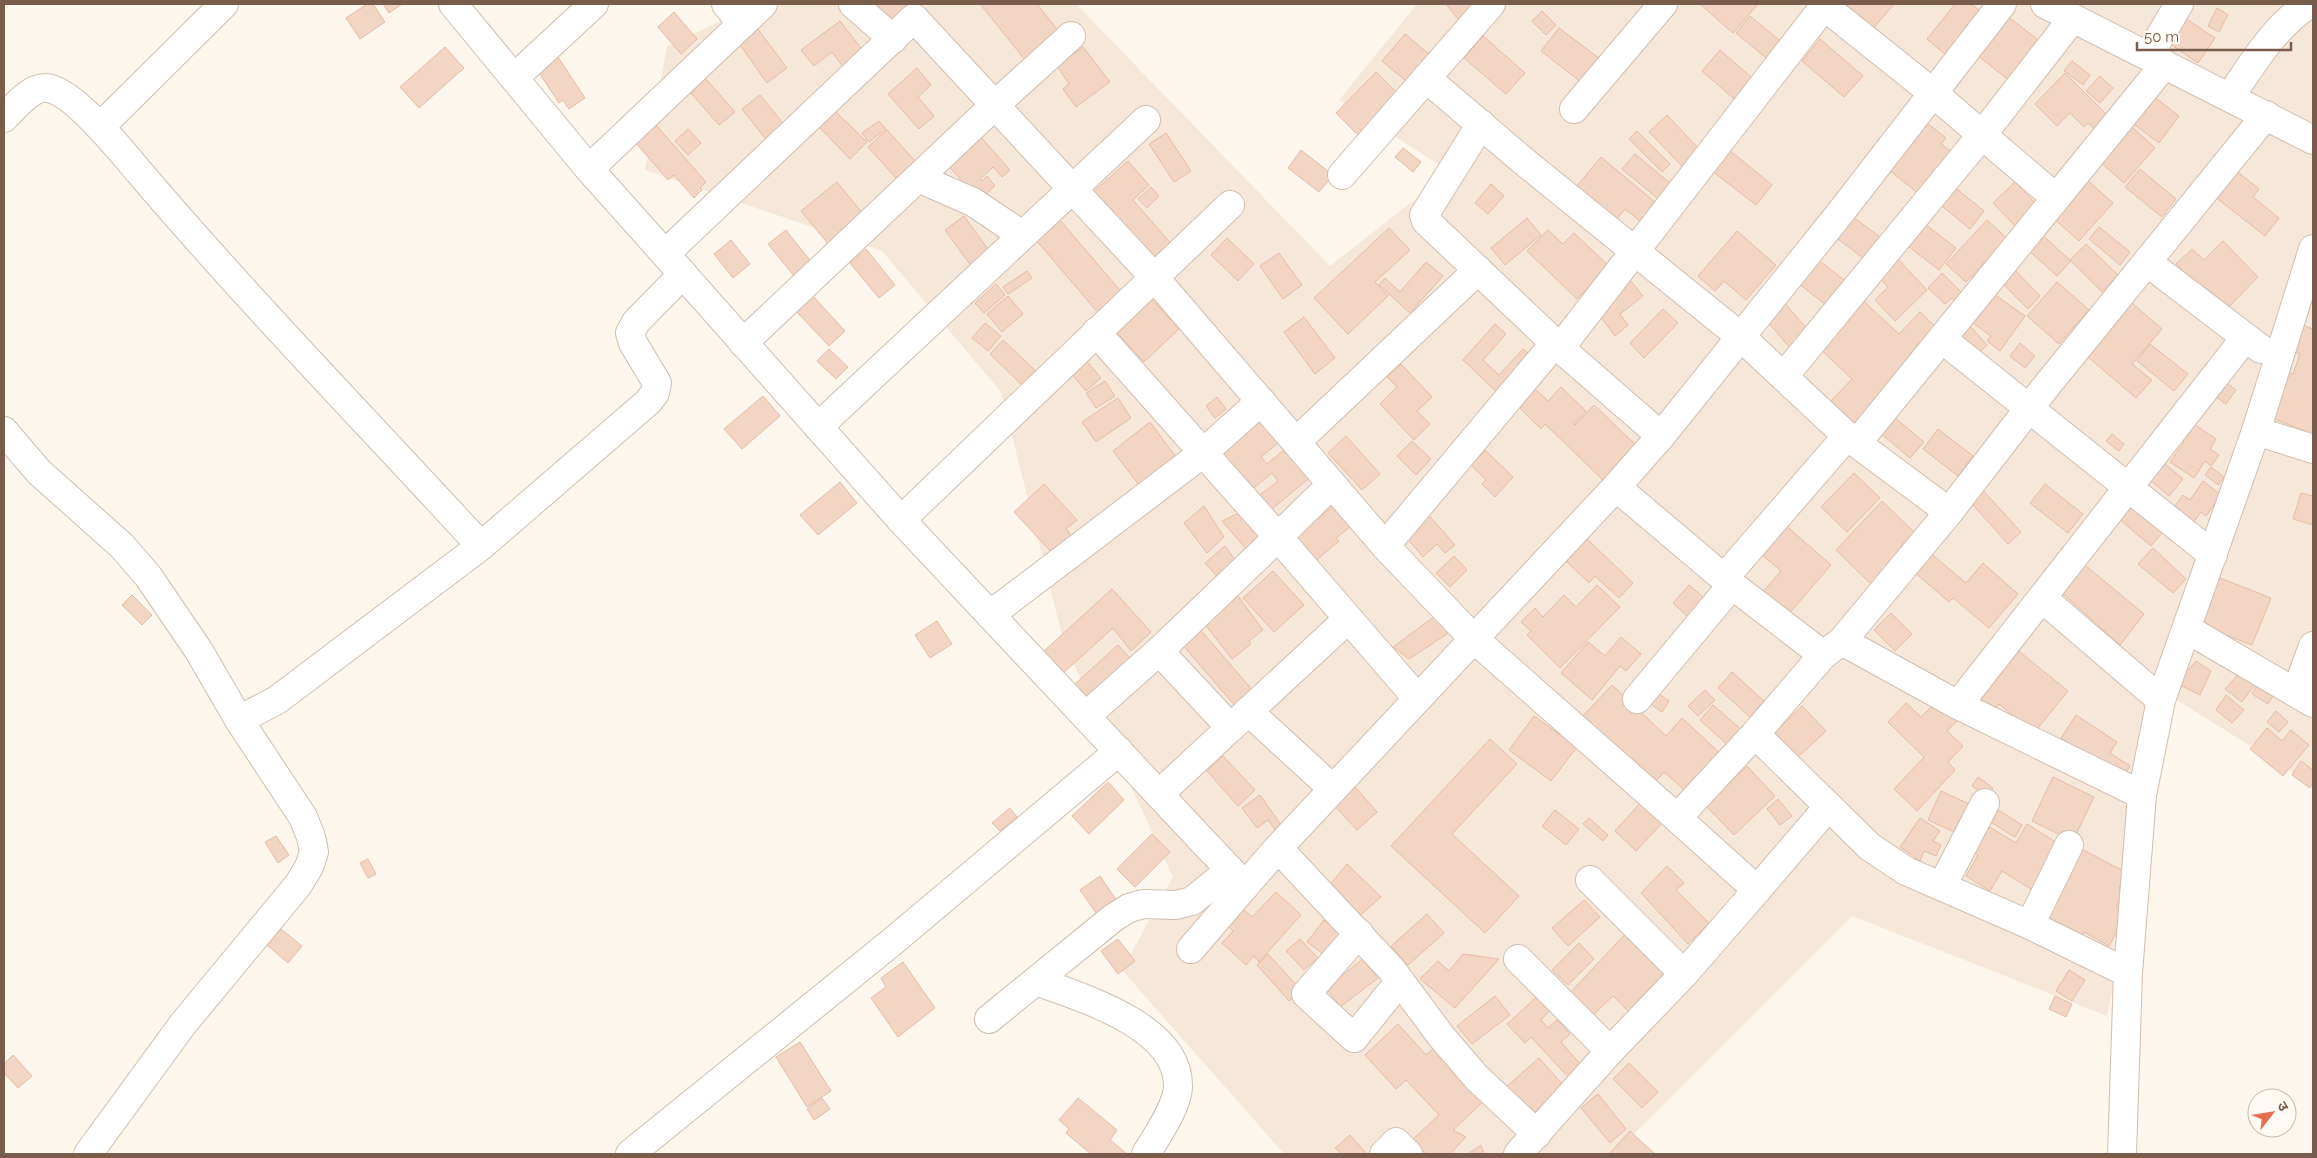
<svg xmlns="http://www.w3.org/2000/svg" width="2317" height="1158" viewBox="0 0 2317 1158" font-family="Raleway,'Noto Sans Devanagari',sans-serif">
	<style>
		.residential { fill: #f5e8da }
		.building { fill: #f3d5c3; stroke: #e6bba3 }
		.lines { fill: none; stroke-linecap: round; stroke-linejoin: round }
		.minor-casing { stroke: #d1beb0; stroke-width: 30 }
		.minor { stroke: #fff; stroke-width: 28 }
	</style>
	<rect width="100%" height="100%" fill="#fdf6ec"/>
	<!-- residential -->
	<path class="residential" d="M757,4H1076L1330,266L1450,172L1339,100L1417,4H2313V785L2172,697L2107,1016L1852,916L1614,1154H1284L1122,970L1173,877L1064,643L1001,392L882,251L645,170L667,46Z"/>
	<!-- building -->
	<g class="building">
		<path d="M367,4H373L385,22L360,39L346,18Z"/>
		<path d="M383,4H402L389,13Z"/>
		<path d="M869,4H916L894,21Z"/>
		<path d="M980,4H1037L1060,33L1026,61Z"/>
		<path d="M1446,4H1474L1475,6L1458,19Z"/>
		<path d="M1700,4H1758L1733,33Z"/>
		<path d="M1846,4H1894L1872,30Z"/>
		<path d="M1955,4H1971L1980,11L1946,55L1927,39Z"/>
		<path d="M2217,8L2228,15L2219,32L2208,26Z"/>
		<path d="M1542,11L1556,25L1546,35L1532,21Z"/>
		<path d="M674,12L697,39L681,54L658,27Z"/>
		<path d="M2003,13L2045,45L2014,84L1973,52Z"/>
		<path d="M1750,16L1785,45L1771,62L1736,33Z"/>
		<path d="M2182,16L2215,38L2198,63L2166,41Z"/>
		<path d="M840,21L867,56L846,71L832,52L814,66L801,50Z"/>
		<path d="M757,28L787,68L767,83L738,42Z"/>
		<path d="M1559,28L1604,62L1586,86L1541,51Z"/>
		<path d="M1405,34L1436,60L1413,87L1382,61Z"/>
		<path d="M1483,36L1525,73L1506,94L1464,58Z"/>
		<path d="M1820,39L1863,76L1844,97L1802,61Z"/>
		<path d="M445,47L464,68L419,108L400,87Z"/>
		<path d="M1083,47L1110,82L1076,107L1063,89L1069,84L1057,66Z"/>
		<path d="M1720,50L1758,83L1740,104L1702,71Z"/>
		<path d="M558,57L585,98L569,109L563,100L559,103L538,71Z"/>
		<path d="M2072,61L2090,75L2083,85L2064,71Z"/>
		<path d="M917,68L931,85L918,97L934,116L919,129L888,94Z"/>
		<path d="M1376,72L1403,99L1363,140L1336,113Z"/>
		<path d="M2065,73L2107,115L2100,134L2088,123L2084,127L2070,113L2057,126L2035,104Z"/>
		<path d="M2100,76L2113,88L2100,103L2086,91Z"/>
		<path d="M705,78L735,112L719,125L690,92Z"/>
		<path d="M760,95L787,128L768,142L742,109Z"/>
		<path d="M2152,95L2179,116L2159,143L2131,122Z"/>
		<path d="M833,109L867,142L850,159L817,125Z"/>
		<path d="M1667,115L1700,150L1683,167L1649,132Z"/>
		<path d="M1921,118L1946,138L1941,144L1953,153L1919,194L1883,165Z"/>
		<path d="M879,121L886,129L869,142L862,133Z"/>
		<path d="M655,124L706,182L700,188L702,190L694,198L674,175L668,180L635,142Z"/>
		<path d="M2130,125L2155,148L2124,183L2098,160Z"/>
		<path d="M688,129L701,143L688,155L675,141Z"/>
		<path d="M887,130L915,161L896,178L868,147Z"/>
		<path d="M1637,131L1670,164L1662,172L1629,139Z"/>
		<path d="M1166,133L1191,171L1174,182L1149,144Z"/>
		<path d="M979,135L1010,170L1002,177L993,167L980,179L982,181L987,176L995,186L979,200L946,163Z"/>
		<path d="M1403,148L1421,162L1413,172L1395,157Z"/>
		<path d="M1728,149L1772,185L1756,205L1711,170Z"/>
		<path d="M1301,150L1333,175L1319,192L1288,168Z"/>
		<path d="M1635,154L1671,184L1658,199L1622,169Z"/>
		<path d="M1601,157L1656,203L1641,222L1625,209L1612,225L1576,187Z"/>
		<path d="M1128,161L1149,185L1133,200L1173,246L1153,263L1092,193Z"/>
		<path d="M2140,169L2176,199L2162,217L2125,187Z"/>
		<path d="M2234,169L2259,189L2253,197L2279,218L2265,236L2214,196Z"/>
		<path d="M2085,178L2113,203L2079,241L2051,216Z"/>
		<path d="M837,182L867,219L834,251L801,211Z"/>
		<path d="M2015,182L2038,206L2016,227L1993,203Z"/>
		<path d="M1491,184L1504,196L1488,214L1475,203Z"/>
		<path d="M1952,185L1984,211L1970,229L1937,202Z"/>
		<path d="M1151,187L1159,196L1147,208L1138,199Z"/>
		<path d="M1846,212L1883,239L1867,261L1830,233Z"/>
		<path d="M964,216L993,256L974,270L945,230Z"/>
		<path d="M1527,218L1541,235L1505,265L1491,248Z"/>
		<path d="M1060,220L1124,295L1100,315L1036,240Z"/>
		<path d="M1987,220L2012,243L1998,258L1993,253L1966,282L1946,264Z"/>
		<path d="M1921,221L1956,248L1939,270L1904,243Z"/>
		<path d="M2099,227L2130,252L2120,265L2089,239Z"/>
		<path d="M1389,228L1410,250L1375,282L1388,296L1348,334L1314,298Z"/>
		<path d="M786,230L816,268L799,282L768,244Z"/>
		<path d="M1548,230L1563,244L1574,233L1609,266L1577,299L1527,251Z"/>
		<path d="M1737,231L1776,265L1746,300L1724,281L1715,291L1698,276Z"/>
		<path d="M2040,233L2071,261L2057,276L2026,248Z"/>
		<path d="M1227,238L1254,264L1238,281L1211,255Z"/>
		<path d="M731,240L750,264L733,278L714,254Z"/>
		<path d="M2223,241L2258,277L2224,312L2176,264L2192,249L2204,260Z"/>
		<path d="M2086,244L2118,275L2102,292L2070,260Z"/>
		<path d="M866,249L895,285L879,298L850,263Z"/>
		<path d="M1279,253L1302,285L1283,299L1260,266Z"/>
		<path d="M1896,257L1927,290L1895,321L1875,300L1888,287L1877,276Z"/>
		<path d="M1816,258L1849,284L1830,308L1798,283Z"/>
		<path d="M1426,262L1443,276L1410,313L1379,285L1385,278L1400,292Z"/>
		<path d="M2015,270L2040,296L2028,309L2002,283Z"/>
		<path d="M1027,271L1032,278L1008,294L1003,287Z"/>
		<path d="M1942,273L1967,298L1959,305L1952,298L1945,304L1928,288Z"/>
		<path d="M1630,280L1643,296L1620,314L1628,325L1615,336L1594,308Z"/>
		<path d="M2057,282L2089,310L2059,344L2027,316Z"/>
		<path d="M996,284L1005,295L984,313L975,303Z"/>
		<path d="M1991,292L2025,316L2000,351L1987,341L1991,336L1970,321Z"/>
		<path d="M1147,294L1179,329L1144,362L1111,326Z"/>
		<path d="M812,295L845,331L829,346L796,311Z"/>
		<path d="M1008,296L1023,314L1002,332L987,314Z"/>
		<path d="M1859,297L1899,334L1920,312L1937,328L1853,431L1826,406L1852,379L1815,344Z"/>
		<path d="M2126,298L2162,329L2132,364L2152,380L2136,398L2081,351Z"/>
		<path d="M1781,299L1809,331L1790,348L1762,315Z"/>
		<path d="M1663,309L1678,323L1644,358L1630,343Z"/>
		<path d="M1304,317L1335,358L1315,374L1284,332Z"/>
		<path d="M985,323L1001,336L988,351L972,338Z"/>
		<path d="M2297,323L2313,329V434L2269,417L2285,372L2293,374L2300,354L2287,350Z"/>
		<path d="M1495,324L1506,334L1483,360L1499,375L1523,349L1534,358L1500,395L1463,360Z"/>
		<path d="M1968,324L1987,345L1973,359L1953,338Z"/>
		<path d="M1003,340L1038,373L1024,387L990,354Z"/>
		<path d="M2020,343L2035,356L2025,368L2010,356Z"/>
		<path d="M2150,344L2188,374L2174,391L2137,361Z"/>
		<path d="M829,349L848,367L836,379L817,361Z"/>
		<path d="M1085,359L1101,378L1086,391L1070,372Z"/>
		<path d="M1401,364L1432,397L1417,411L1430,424L1414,440L1380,404L1397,387L1387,377Z"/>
		<path d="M2222,380L2236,390L2226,404L2212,394Z"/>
		<path d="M1105,381L1115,396L1096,408L1086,393Z"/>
		<path d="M1561,387L1586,411L1574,424L1575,425L1594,405L1637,446L1604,481L1545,424L1541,429L1519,407L1535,389L1548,401Z"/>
		<path d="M763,396L780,416L742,449L724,429Z"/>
		<path d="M1217,397L1226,409L1215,418L1206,406Z"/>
		<path d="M1118,398L1131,418L1096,442L1082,422Z"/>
		<path d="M1256,415L1278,443L1261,457L1267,464L1290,445L1314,474L1271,510L1260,495L1278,481L1272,473L1250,491L1215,448Z"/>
		<path d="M1893,416L1924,442L1910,458L1879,432Z"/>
		<path d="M2189,421L2216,439L2210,449L2219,455L2211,466L2205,461L2194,478L2170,462L2184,442L2178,438Z"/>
		<path d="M1150,422L1179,461L1142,489L1113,451Z"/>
		<path d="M1938,429L1973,456L1958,476L1923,449Z"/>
		<path d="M2112,434L2124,444L2119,451L2106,441Z"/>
		<path d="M1346,436L1380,474L1362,490L1328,453Z"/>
		<path d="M1412,441L1431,459L1416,475L1397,456Z"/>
		<path d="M1485,450L1513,477L1495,497L1482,484L1486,480L1471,465Z"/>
		<path d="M2157,457L2183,479L2169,496L2143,474Z"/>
		<path d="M2211,467L2224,477L2218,485L2205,475Z"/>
		<path d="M1854,473L1880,498L1847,532L1821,507Z"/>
		<path d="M2203,481L2221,495L2206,516L2201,512L2190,527L2170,513L2183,495L2190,500Z"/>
		<path d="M840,482L857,503L818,535L800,515Z"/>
		<path d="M1044,484L1077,520L1066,529L1072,536L1053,554L1014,512Z"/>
		<path d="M2045,484L2083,514L2068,533L2030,503Z"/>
		<path d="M1979,486L2021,532L2008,544L1966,497Z"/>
		<path d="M2301,493L2313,496V525L2293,519Z"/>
		<path d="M2128,496L2166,528L2151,546L2113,514Z"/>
		<path d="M1882,501L1914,532L1900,547L1903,550L1871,584L1836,550Z"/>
		<path d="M1204,506L1224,537L1207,553L1184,523Z"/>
		<path d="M1333,506L1350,527L1336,538L1339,541L1313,563L1293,538Z"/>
		<path d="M1241,512L1264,540L1247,550L1222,521Z"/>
		<path d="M1426,512L1455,545L1445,553L1437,544L1423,557L1402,532Z"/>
		<path d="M1783,523L1831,565L1787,616L1761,594L1781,571L1759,552Z"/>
		<path d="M1586,538L1633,583L1619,598L1595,576L1589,583L1565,560Z"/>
		<path d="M1225,546L1238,564L1221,581L1205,563Z"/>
		<path d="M2153,548L2186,579L2173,593L2138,564Z"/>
		<path d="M1929,552L1966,583L1983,563L2018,594L1989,628L1953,598L1949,602L1913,571Z"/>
		<path d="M1454,556L1467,570L1450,587L1436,573Z"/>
		<path d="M2080,561L2144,614L2120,645L2060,591Z"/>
		<path d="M1273,571L1304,605L1274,632L1243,598Z"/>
		<path d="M2215,576L2271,598L2252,645L2197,624Z"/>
		<path d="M1597,585L1620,607L1560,668L1527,635L1531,631L1521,622L1535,608L1543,617L1564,595L1576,607Z"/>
		<path d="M1689,585L1709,602L1692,621L1673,603Z"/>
		<path d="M1112,589L1151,632L1131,651L1113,628L1062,674L1043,652Z"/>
		<path d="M132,595L152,615L142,625L122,605Z"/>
		<path d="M1238,596L1263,630L1249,641L1251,644L1232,659L1204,623Z"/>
		<path d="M1891,613L1912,634L1895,651L1874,630Z"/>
		<path d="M1435,616L1453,630L1409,659L1393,647Z"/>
		<path d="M937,621L952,644L930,658L915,635Z"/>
		<path d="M1198,627L1254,692L1237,708L1181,643Z"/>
		<path d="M1621,637L1641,654L1626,671L1620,666L1592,700L1561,673L1588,642L1605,656Z"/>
		<path d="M1118,645L1130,658L1087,697L1075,684Z"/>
		<path d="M2015,648L2068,691L2034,733L1999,704L1992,712L1974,697Z"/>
		<path d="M2196,661L2211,671L2200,695L2174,682L2179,668L2186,672Z"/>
		<path d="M2241,671L2256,683L2242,702L2225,689Z"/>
		<path d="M1732,672L1764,701L1750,717L1718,688Z"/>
		<path d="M2259,681L2276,691L2268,704L2252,694Z"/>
		<path d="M1612,685L1666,736L1682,718L1724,757L1689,794L1664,772L1656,781L1637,763L1634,766L1581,718Z"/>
		<path d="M1705,690L1715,700L1698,716L1688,706Z"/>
		<path d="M1656,692L1669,701L1662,712L1649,703Z"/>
		<path d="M2226,695L2244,710L2232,723L2216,710Z"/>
		<path d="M1937,701L1957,721L1947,731L1963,746L1948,762L1955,770L1917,811L1894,789L1924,757L1888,722L1906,703L1921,717Z"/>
		<path d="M1713,705L1744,732L1730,747L1700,720Z"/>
		<path d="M1802,706L1826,731L1795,760L1772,735Z"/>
		<path d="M2276,711L2288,722L2279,732L2267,722Z"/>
		<path d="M2076,715L2117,742L2110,753L2130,766L2122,778L2061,738Z"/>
		<path d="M1534,716L1577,747L1551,781L1509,750Z"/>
		<path d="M2267,728L2282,741L2291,730L2309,745L2283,776L2250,749Z"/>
		<path d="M1490,739L1517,764L1452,834L1519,896L1485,933L1391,846Z"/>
		<path d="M1223,756L1255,790L1238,806L1207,771Z"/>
		<path d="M2301,761L2313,770V782L2310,788L2292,775Z"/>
		<path d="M1747,766L1775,796L1734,835L1706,806Z"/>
		<path d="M1978,777L1993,788L1987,797L1972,786Z"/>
		<path d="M2053,777L2094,797L2073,841L2032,821Z"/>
		<path d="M1108,782L1124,800L1089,834L1072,816Z"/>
		<path d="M1355,787L1377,812L1357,830L1334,805Z"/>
		<path d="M1941,791L1969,804L1954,832L1928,820Z"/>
		<path d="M1260,795L1282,826L1276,831L1268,820L1257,828L1242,808Z"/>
		<path d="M1778,799L1792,816L1780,825L1767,809Z"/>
		<path d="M1643,800L1665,820L1636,851L1615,831Z"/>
		<path d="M1992,806L2022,825L2015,837L1984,818Z"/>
		<path d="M1010,808L1017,817L1000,831L992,823Z"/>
		<path d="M1555,810L1579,829L1566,845L1542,826Z"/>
		<path d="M1589,818L1608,835L1603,841L1583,824Z"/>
		<path d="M1920,818L1940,831L1933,841L1941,845L1936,856L1924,851L1920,861L1900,847Z"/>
		<path d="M2027,824L2062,846L2034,891L2002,871L1990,891L1966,876L1978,855L1970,850L1986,825L2016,843Z"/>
		<path d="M1152,834L1170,852L1135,887L1117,869Z"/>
		<path d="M276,836L289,855L278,863L265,842Z"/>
		<path d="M2078,847L2127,873L2119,888L2124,891L2116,907L2127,912L2109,946L2084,932L2081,937L2042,915Z"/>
		<path d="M368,859L376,874L368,878L360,863Z"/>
		<path d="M1347,864L1381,897L1358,917L1329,886Z"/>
		<path d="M1667,866L1684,883L1676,890L1709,923L1688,944L1641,893Z"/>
		<path d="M1100,876L1121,907L1101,920L1080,890Z"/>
		<path d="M1276,892L1301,915L1259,962L1254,956L1246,965L1222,943L1233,931L1226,924L1241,907L1252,917Z"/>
		<path d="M1584,900L1600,917L1568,946L1552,928Z"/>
		<path d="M1427,914L1444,933L1408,965L1391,946Z"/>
		<path d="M1324,920L1343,935L1326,956L1307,942Z"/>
		<path d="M281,929L302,946L288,963L267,945Z"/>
		<path d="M1629,930L1671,974L1631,1014L1613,996L1590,1018L1568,995Z"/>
		<path d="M1118,939L1135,961L1118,974L1101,951Z"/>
		<path d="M1300,939L1318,958L1304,970L1286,951Z"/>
		<path d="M1579,943L1594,959L1568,985L1552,970Z"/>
		<path d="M1268,954L1301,990L1289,1001L1257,965Z"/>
		<path d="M1463,954L1499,959L1455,1008L1420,979L1438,961L1449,971Z"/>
		<path d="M1363,959L1378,978L1340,1007L1326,988Z"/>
		<path d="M903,962L935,1008L898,1037L871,998L886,987L881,978Z"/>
		<path d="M2069,970L2085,980L2072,1001L2056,991Z"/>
		<path d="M1540,994L1553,1008L1541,1020L1548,1028L1557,1020L1570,1034L1561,1042L1582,1066L1569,1078L1531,1037L1525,1043L1507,1024Z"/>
		<path d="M1495,996L1510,1015L1472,1044L1457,1026Z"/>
		<path d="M2055,996L2072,1004L2066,1017L2049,1009Z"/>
		<path d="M1398,1024L1426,1055L1436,1046L1485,1100L1453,1130L1466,1137L1450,1154H1426L1412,1140L1439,1115L1406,1080L1396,1089L1365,1055Z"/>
		<path d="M800,1042L831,1091L807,1107L776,1057Z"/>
		<path d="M13,1055L32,1076L18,1088L4,1073V1064Z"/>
		<path d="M1539,1058L1564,1086L1531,1115L1506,1087Z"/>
		<path d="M1629,1063L1658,1092L1642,1108L1613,1079Z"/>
		<path d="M1598,1094L1626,1129L1610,1143L1581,1108Z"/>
		<path d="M822,1098L830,1109L814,1120L807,1109Z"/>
		<path d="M1078,1098L1117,1130L1110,1140L1127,1154H1091L1066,1133L1069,1129L1059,1120Z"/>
		<path d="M1630,1131L1655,1154H1609Z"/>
		<path d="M1350,1135L1367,1154H1342L1335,1148Z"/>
		<path d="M1481,1145L1484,1154H1468Z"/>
	</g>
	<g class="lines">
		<defs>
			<g id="minor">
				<path d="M453,4L589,169"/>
				<path d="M726,4L742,24"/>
				<path d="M853,4L893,39"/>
				<path d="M2045,4L2313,140"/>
				<path d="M1824,6L1933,93L2056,198"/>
				<path d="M2149,55L2179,4"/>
				<path d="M514,78L594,4"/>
				<path d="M1426,78L1527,164L1741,337L1847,436L1949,512"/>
				<path d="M2230,97C2253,63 2274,27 2309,4"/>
				<path d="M1574,109L1663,4"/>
				<path d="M4,118C14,108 30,87 46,88C72,89 123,153 140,173C249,301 367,422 481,546"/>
				<path d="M1481,124L1428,209L1424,215L1426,221L1560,348"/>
				<path d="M100,127L224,4"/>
				<path d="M1342,175L1491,4"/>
				<path d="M918,178L973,202L1022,235"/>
				<path d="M665,254L589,169L763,4"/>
				<path d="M2147,262L2261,349"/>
				<path d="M1942,339L2213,555"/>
				<path d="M743,343L995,105L1071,36"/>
				<path d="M1784,376L1982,135L2073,18"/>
				<path d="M818,427L1146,120"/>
				<path d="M4,431L39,472L122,546L148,576L199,651L239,720L303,817L311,837L314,852L309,867L298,885L183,1024L88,1154"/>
				<path d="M2256,431L2313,449"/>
				<path d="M1661,436L1560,348L1826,4"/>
				<path d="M1296,442L1478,270"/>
				<path d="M1857,443L2165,64"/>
				<path d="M1331,485L1278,537L1417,698"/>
				<path d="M901,520L1230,205"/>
				<path d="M1385,546L1555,343"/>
				<path d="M1724,578L1847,436"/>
				<path d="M2042,598L2161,700"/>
				<path d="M990,615L1203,453L1261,401"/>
				<path d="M2187,629L2313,703"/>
				<path d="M1842,641L1958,705L2245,338"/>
				<path d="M1159,651L1230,727"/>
				<path d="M1823,655L1842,641L1949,512L2044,389L2266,115"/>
				<path d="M2296,693L2313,646"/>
				<path d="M1637,699L1732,585"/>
				<path d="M1958,705L2142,795"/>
				<path d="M1248,711L1333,789"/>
				<path d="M1086,716L1159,651L1278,537L1096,332"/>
				<path d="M239,720L277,700L481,546L648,402L655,393L657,383L633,343L630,333L636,322L683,274"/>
				<path d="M1755,734L1870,847L1906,871L2030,925L2128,973"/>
				<path d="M1159,794L1348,619"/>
				<path d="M1278,848L1245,886L901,520L665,254L914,18L1154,277L1385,546L1473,638L1677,818"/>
				<path d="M1590,880L1684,974"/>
				<path d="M1942,886L1985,803"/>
				<path d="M1757,890L1828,807"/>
				<path d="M2030,925L2069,845"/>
				<path d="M1359,933L1306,994L1354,1038L1400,981"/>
				<path d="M1191,949L1245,886"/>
				<path d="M1518,959L1610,1051"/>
				<path d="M1036,981C1080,997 1179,1026 1178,1086C1178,1106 1156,1137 1146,1154"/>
				<path d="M989,1019L1113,918L1129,908L1143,904L1176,905L1192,901L1230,870"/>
				<path d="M1537,1134L1477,1078L1441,1036L1392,970L1278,848L1616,487"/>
				<path d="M630,1154L892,942L1119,751"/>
				<path d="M1384,1154L1396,1142L1408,1154"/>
				<path d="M1518,1154L1610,1051L1684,974L1757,890L1677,818L1755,734L1823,655L1732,585L1616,487L1661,436L1841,212L2002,4"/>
				<path d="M2122,1154L2128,973L2142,795L2161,700L2256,431L2313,249"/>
			</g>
		</defs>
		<!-- minor casing -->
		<use href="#minor" class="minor-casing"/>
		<!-- minor -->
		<use href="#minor" class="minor"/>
	</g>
	<!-- border -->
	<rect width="2317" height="1158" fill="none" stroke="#7a5c4d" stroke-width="10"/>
	<!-- north arrow -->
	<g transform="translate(2272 1113) rotate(59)"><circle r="24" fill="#fffaf3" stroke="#cabbb1"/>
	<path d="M0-4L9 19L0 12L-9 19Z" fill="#e76f51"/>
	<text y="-8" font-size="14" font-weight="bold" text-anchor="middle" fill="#7a5c4d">उ</text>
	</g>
	<!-- scale -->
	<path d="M2137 42v8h154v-8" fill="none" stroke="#7a5c4d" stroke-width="2.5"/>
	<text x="2144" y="42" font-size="15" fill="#7a5c4d" stroke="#fffaf3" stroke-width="4" paint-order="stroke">50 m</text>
</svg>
